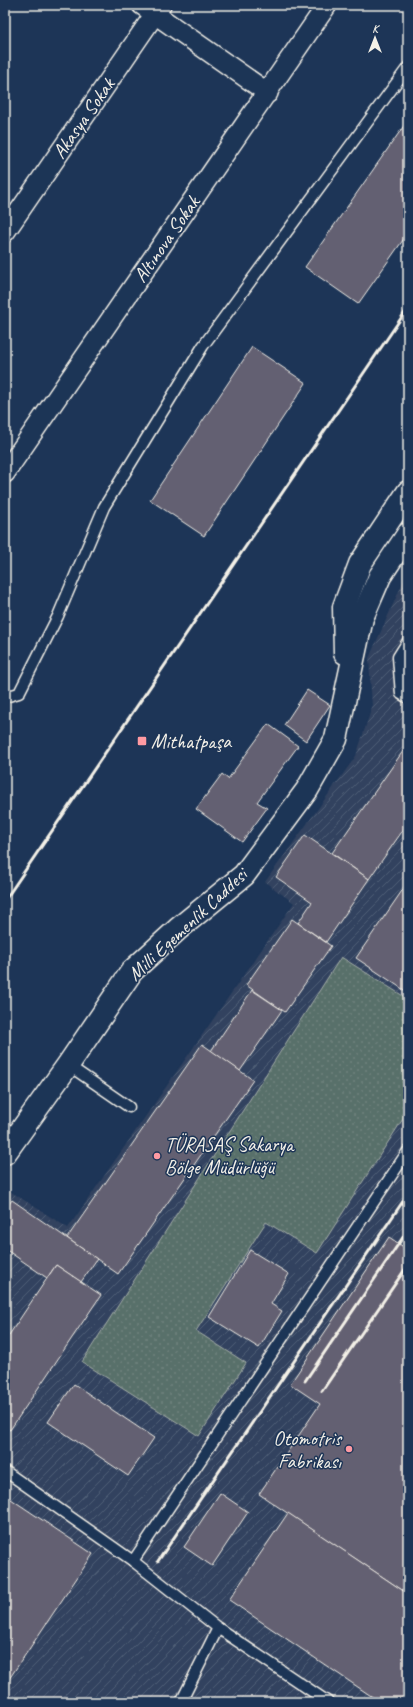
<svg xmlns="http://www.w3.org/2000/svg" width="413" height="1707" viewBox="0 0 413 1707" font-family="Caveat,sans-serif">
	<style>
		.industrial { fill: url(#industrial-furrows) }
		.grass { fill: url(#grass-dots); stroke: #a6b0a9 }
		.building { fill: #646072; stroke: #f4f1e8 }
		.lines { fill: none; stroke-linecap: round; stroke-linejoin: round }
		.service-casing { stroke: #f4f1e8; stroke-width: 13 }
		.minor-casing { stroke: #f4f1e8; stroke-width: 22 }
		.secondary-casing { stroke: #f4f1e8; stroke-width: 25 }
		.service { stroke: #1d3557; stroke-width: 10 }
		.minor { stroke: #1d3557; stroke-width: 19 }
		.secondary { stroke: #1d3557; stroke-width: 22 }
		.rail { stroke: #f4f1e8; stroke-width: 3 }
		.poi-dot { fill: #ff9aa2; stroke: #1d3557; stroke-width: 1.5 }
		.labels { text-anchor: middle; stroke-width: 3; stroke-linejoin: round; paint-order: stroke }
		.street-label { font-size: 20px; fill: #f4f1e8; stroke: #1d3557 }
		.poi-label { font-size: 20px; fill: #f4f1e8; stroke: #1d3557; text-anchor: start }
	</style>
	<defs>
		<pattern id="industrial-furrows" width="10" height="10" patternUnits="userSpaceOnUse"><rect width="10" height="10" fill="#32425f"/><path d="M-1 1l2-2M0 10L10 0M9 11l2-2" fill="none" stroke="#505e76"/></pattern>
		<pattern id="grass-dots" width="8" height="8" patternUnits="userSpaceOnUse"><rect width="8" height="8" fill="#596f6a"/><path d="M2 2h.1M6 6h.1" fill="none" stroke="#71847f" stroke-width="1.8" stroke-linecap="round"/></pattern>
	</defs>
	<rect width="100%" height="100%" fill="#1d3557"/>
	<filter id="ink" filterUnits="userSpaceOnUse"><feTurbulence type="fractalNoise" baseFrequency=".025" numOctaves="2"/><feDisplacementMap in="SourceGraphic" scale="8" xChannelSelector="R" yChannelSelector="G"/><feConvolveMatrix kernelMatrix="1 2 1 2 8 2 1 2 1" color-interpolation-filters="sRGB"/></filter>
	<g filter="url(#ink)">
		<!-- industrial -->
		<path class="industrial" d="M408,571V1702H5V1188L68,1228L294,903L265,882L356,756L372,707L369,658Z"/>
		<!-- grass -->
		<path class="grass" d="M341,957L408,999V1111L317,1253L266,1222L196,1331L246,1363L199,1436L82,1362Z"/>
		<!-- building -->
		<g class="building">
			<path d="M408,120V233L358,304L305,267Z"/>
			<path d="M252,347L306,383L204,536L150,500Z"/>
			<path d="M307,690L330,705L306,741L284,725Z"/>
			<path d="M268,724L298,746L257,802L267,808L242,842L196,809L222,774L228,779Z"/>
			<path d="M408,744V823L369,879L332,853Z"/>
			<path d="M305,835L369,879L326,942L298,923L312,902L276,877Z"/>
			<path d="M408,882V991L407,992L356,958Z"/>
			<path d="M292,919L331,946L285,1012L246,985Z"/>
			<path d="M252,990L282,1010L240,1071L211,1051Z"/>
			<path d="M202,1044L253,1080L118,1274L67,1238Z"/>
			<path d="M12,1200L97,1259L81,1282L56,1265L47,1278L5,1249V1209Z"/>
			<path d="M389,1237L408,1250V1594L259,1494L320,1404L290,1384Z"/>
			<path d="M250,1250L289,1274L271,1304L282,1311L259,1348L209,1317Z"/>
			<path d="M56,1265L101,1295L10,1430L5,1427V1341Z"/>
			<path d="M74,1384L154,1438L128,1476L48,1422Z"/>
			<path d="M220,1493L248,1512L212,1566L184,1547Z"/>
			<path d="M5,1495L93,1554L5,1685Z"/>
			<path d="M288,1513L408,1594V1702H380L229,1600Z"/>
		</g>
		<g class="lines">
			<defs>
				<g id="service">
					<path d="M408,641L398,657L401,694L408,698"/>
					<path d="M5,697L19,693L58,616L104,507L203,346L408,67"/>
					<path d="M68,1065L129,1107"/>
					<path d="M5,1471L133,1561L218,1628L328,1702"/>
					<path d="M133,1561L408,1151"/>
					<path d="M181,1702L218,1628"/>
				</g>
				<g id="minor">
					<path d="M142,5L268,93"/>
					<path d="M5,232L161,5"/>
					<path d="M5,473L327,5"/>
				</g>
				<g id="secondary">
					<path d="M345,653L344,607L360,564L408,492"/>
					<path d="M5,1153L68,1065L132,971L178,929L244,875L307,790L336,739L362,618L380,576L408,534"/>
				</g>
			</defs>
			<!-- service casing -->
			<use href="#service" class="service-casing"/>
			<!-- minor casing -->
			<use href="#minor" class="minor-casing"/>
			<!-- secondary casing -->
			<use href="#secondary" class="secondary-casing"/>
			<!-- service -->
			<use href="#service" class="service"/>
			<!-- minor -->
			<use href="#minor" class="minor"/>
			<!-- secondary -->
			<use href="#secondary" class="secondary"/>
			<!-- rail -->
			<g class="rail">
				<path d="M5,900L408,308"/>
				<path d="M305,1381L408,1230"/>
				<path d="M322,1391L408,1265"/>
				<path d="M158,1561L408,1194"/>
				<path d="M406,1569L408,1567"/>
			</g>
		</g>
	</g>
	<!-- markers -->
	<g class="poi-dot">
		<rect x="137" y="736" width="10" height="10" rx="2"/>
		<circle cx="157" cy="1156" r="4"/>
		<circle cx="349" cy="1449" r="4"/>
	</g>
	<g class="labels">
		<!-- street labels -->
		<g class="street-label">
			<text transform="translate(83 118) rotate(-55)" y="7">Akasya Sokak</text>
			<text transform="translate(166 239) rotate(-55)" y="7">Altınova Sokak</text>
			<text transform="translate(187 924) rotate(-43)" y="7">Milli Egemenlik Caddesi</text>
		</g>
		<!-- poi labels -->
		<g class="poi-label">
			<text x="151" y="748">Mithatpaşa</text>
			<text x="165" y="1151">TÜRASAŞ Sakarya<tspan x="165" dy="23">Bölge Müdürlüğü</tspan></text>
			<text x="341" y="1445" text-anchor="end">Otomotris<tspan x="341" dy="23">Fabrikası</tspan></text>
		</g>
	</g>
	<!-- margin -->
	<rect width="413" height="1707" fill="none" stroke="#1d3557" stroke-width="20"/>
	<rect x="10" y="10" width="393" height="1687" fill="none" stroke="#f4f1e8" stroke-width="1.5" filter="url(#ink)"/>
	<!-- north arrow -->
	<g transform="translate(375 38)" stroke="#1d3557" stroke-width="3" paint-order="stroke">
	<path d="M0-3L7 15L0 10L-7 15Z" fill="#f4f1e8"/>
	<text y="-6" font-size="11" font-weight="bold" text-anchor="middle" fill="#f4f1e8">K</text>
	</g>
</svg>
